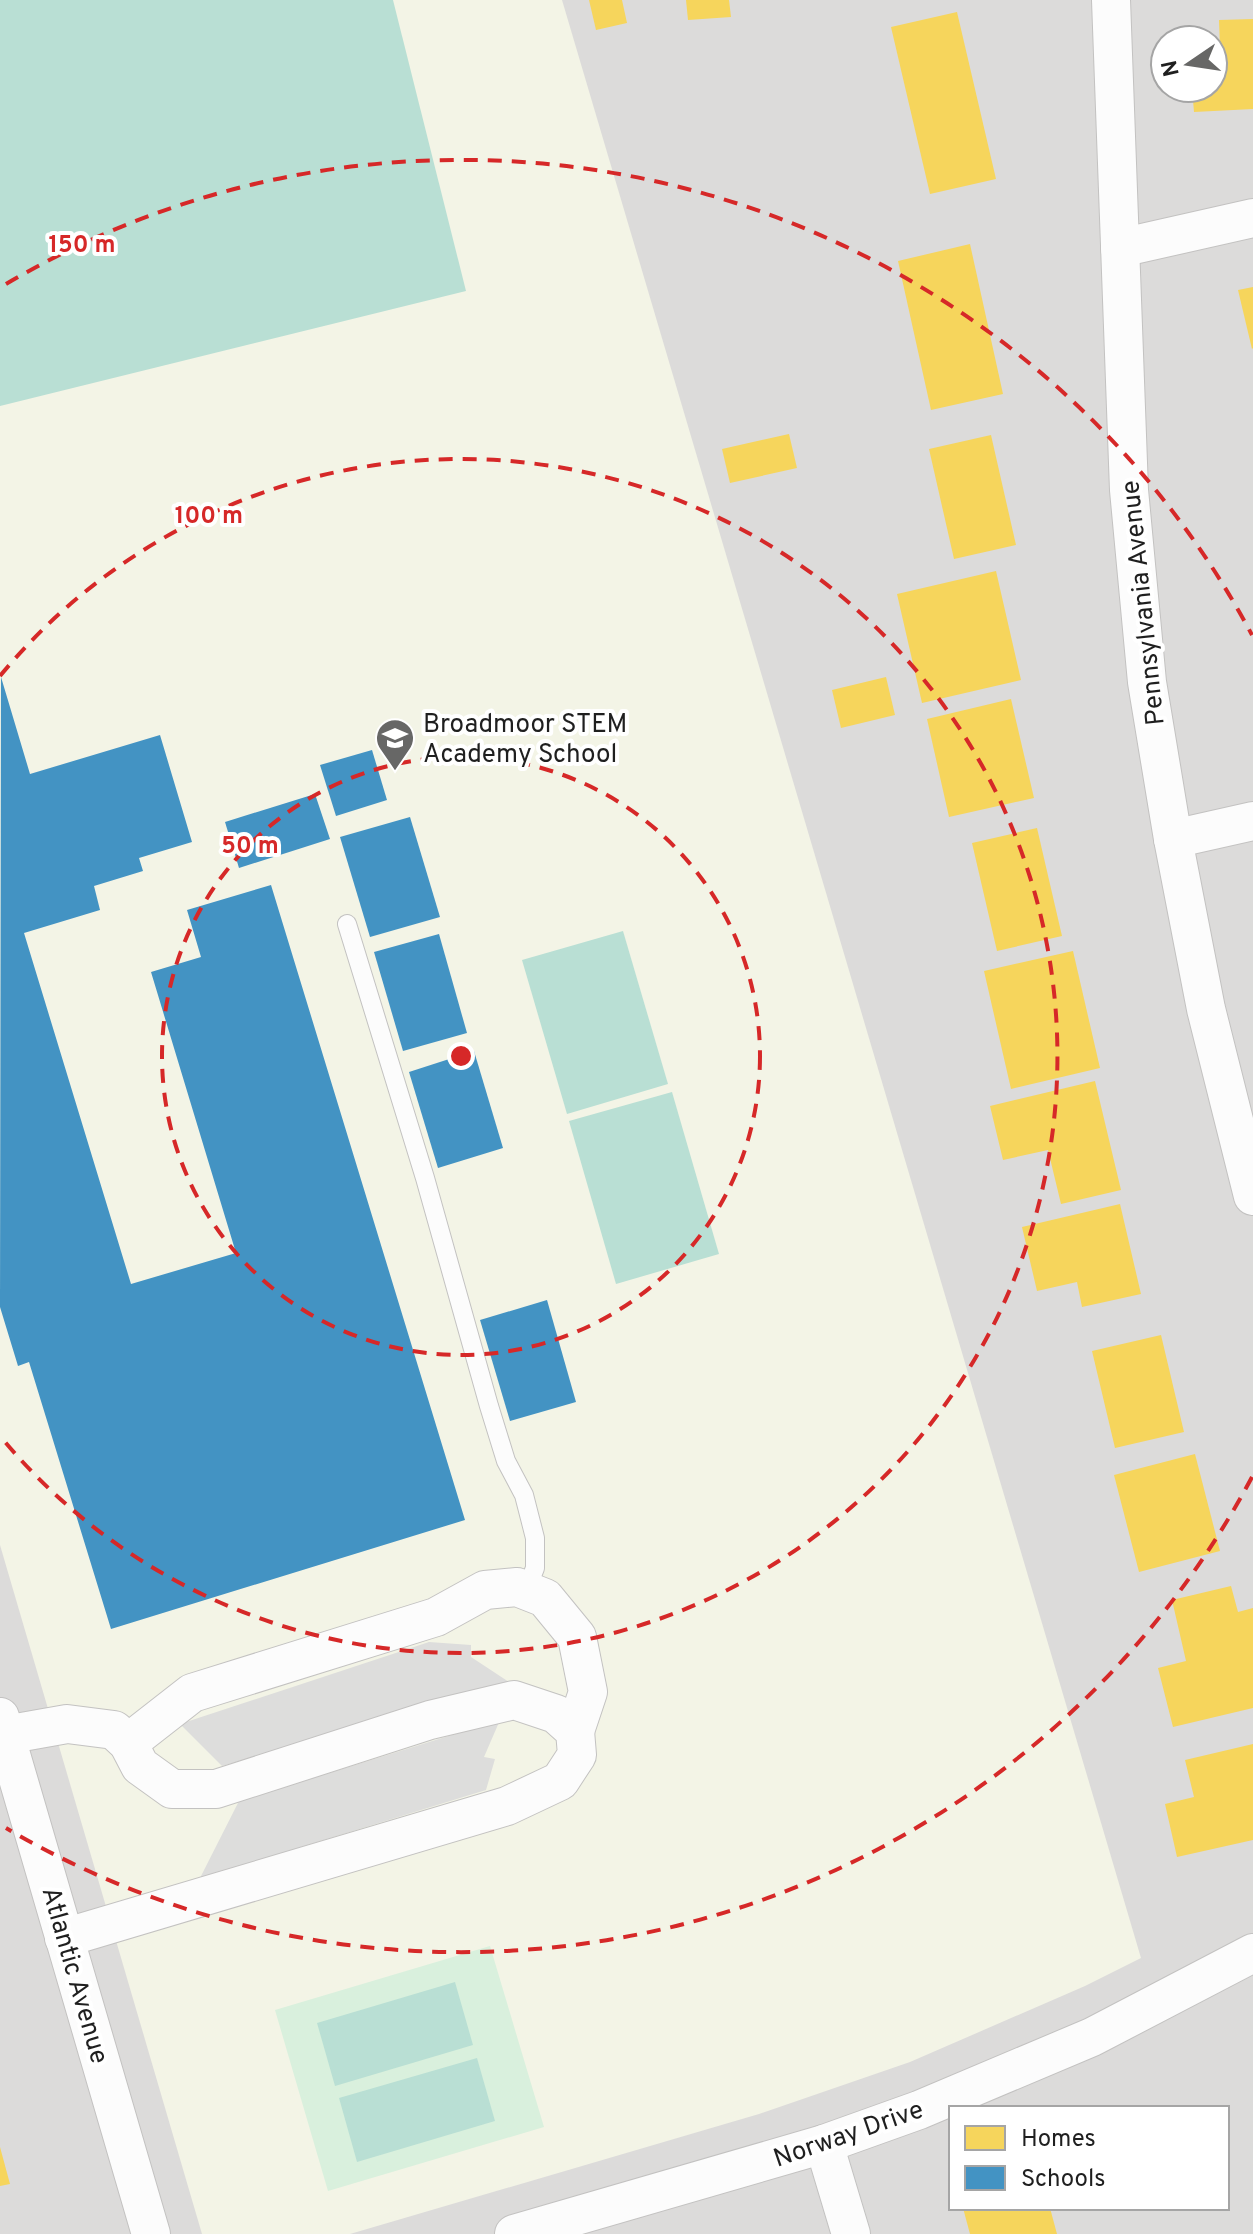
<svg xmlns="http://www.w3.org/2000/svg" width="1253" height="2234" viewBox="0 0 1253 2234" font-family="Overpass,sans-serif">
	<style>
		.residential { fill: #dcdbda; fill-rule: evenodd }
		.education { fill: #f3f4e6 }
		.park { fill: #d9f0dd }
		.pitch { fill: #b9dfd4 }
		.parking { fill: #dddddc }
		.homes { fill: #f6d55c }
		.schools { fill: #4393c3 }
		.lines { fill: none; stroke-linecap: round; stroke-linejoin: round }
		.lane-casing { stroke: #c3c2c1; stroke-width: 20 }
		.street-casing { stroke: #c3c2c1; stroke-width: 40 }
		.lane { stroke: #fcfcfc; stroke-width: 18 }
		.street { stroke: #fcfcfc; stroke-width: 38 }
		.ring { fill: none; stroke: #d62828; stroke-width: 4; stroke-dasharray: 14 10 }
		.labels { text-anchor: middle; stroke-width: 8; stroke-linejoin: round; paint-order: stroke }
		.street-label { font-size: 26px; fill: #1f1f1f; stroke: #fff }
		.poi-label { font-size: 26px; fill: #1f1f1f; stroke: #fff; text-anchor: start }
		.centre { fill: #d62828; stroke: #fff; stroke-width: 4 }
		.ring-label { font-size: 24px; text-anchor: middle; font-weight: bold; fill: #d62828; stroke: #fff; stroke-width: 8; stroke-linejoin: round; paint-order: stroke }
	</style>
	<rect width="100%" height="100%" fill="#edece9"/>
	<!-- residential -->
	<path class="residential" d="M0,0H1253V2234H0ZM1165,40H1213V88H1165ZM951,2108H1227V2208H951Z"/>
	<!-- education -->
	<path class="education" d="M0,0H562L1141,1958L1085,1986L910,2062L759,2114L350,2234H202L0,1545Z"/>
	<!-- park -->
	<path class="park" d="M490,1946L544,2127L328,2191L275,2010Z"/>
	<!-- pitch -->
	<g class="pitch">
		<path d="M0,0H393L466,291L0,406Z"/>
		<path d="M623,931L668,1084L567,1114L522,960Z"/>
		<path d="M672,1092L719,1254L616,1284L569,1121Z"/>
		<path d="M455,1982L473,2045L335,2086L317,2023Z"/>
		<path d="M477,2058L495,2121L357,2162L339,2098Z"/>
	</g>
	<!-- parking -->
	<g class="parking">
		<path d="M429,1642L471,1645V1657L509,1682L222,1766L180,1724Z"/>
		<path d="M500,1720L484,1757L495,1759L486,1790L200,1878L239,1801Z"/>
	</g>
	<!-- homes -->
	<g class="homes">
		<path d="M589,0H622L627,23L596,30Z"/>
		<path d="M686,0H729L731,17L688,20Z"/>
		<path d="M957,12L996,179L930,194L891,27Z"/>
		<path d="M1253,19V109L1194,112L1192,88H1213V49L1220,48L1219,20Z"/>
		<path d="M970,244L1003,394L931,410L898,261Z"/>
		<path d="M1253,287V348L1252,349L1238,290Z"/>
		<path d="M789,434L797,468L730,483L722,449Z"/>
		<path d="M991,435L1016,545L954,559L929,449Z"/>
		<path d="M996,571L1021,680L922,703L897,594Z"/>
		<path d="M886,677L895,715L841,728L832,690Z"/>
		<path d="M1011,699L1034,798L949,817L927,719Z"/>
		<path d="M1037,828L1062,936L997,951L972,843Z"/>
		<path d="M1073,951L1100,1068L1011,1089L984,971Z"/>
		<path d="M1095,1081L1121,1190L1061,1204L1048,1150L1003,1160L990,1106Z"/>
		<path d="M1120,1204L1141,1294L1082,1307L1077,1282L1037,1291L1022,1227Z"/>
		<path d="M1161,1335L1184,1432L1115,1448L1092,1351Z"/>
		<path d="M1195,1454L1220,1551L1139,1572L1114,1475Z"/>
		<path d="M1231,1586L1238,1612L1253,1608V1708L1173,1727L1158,1668L1186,1661L1172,1600Z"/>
		<path d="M1253,1744V1840L1177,1857L1165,1804L1194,1797L1185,1760Z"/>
		<path d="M0,2147L10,2184L0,2186Z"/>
		<path d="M963,2208H1050L1057,2234H970Z"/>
	</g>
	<!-- schools -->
	<g class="schools">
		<path d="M1,677L30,774L160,735L192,842L139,858L143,871L94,886L100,910L24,933L131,1284L236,1253L151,972L201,957L187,910L271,885L465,1520L111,1629L29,1362L18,1366L0,1307Z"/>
		<path d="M372,750L387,800L336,816L320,765Z"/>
		<path d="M315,794L330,839L239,868L225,822Z"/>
		<path d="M410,817L440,917L370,937L340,837Z"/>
		<path d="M439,934L467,1033L403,1051L374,952Z"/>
		<path d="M474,1051L503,1148L438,1168L409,1072Z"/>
		<path d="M547,1300L576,1402L510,1421L480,1320Z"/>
	</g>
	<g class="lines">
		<defs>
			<path id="lane" d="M347,924L425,1178L489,1406L506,1461L524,1495L535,1538V1568L526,1591"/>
			<g id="street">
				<path d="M1111,0L1129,490L1147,682L1173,839L1206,1009L1253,1196"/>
				<path d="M1120,248L1253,218"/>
				<path d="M1173,839L1253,821"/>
				<path d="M0,1717L151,2234"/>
				<path d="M5,1735L67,1724L114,1730L128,1743L140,1766L172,1789H216L430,1720L514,1700L556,1714L575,1731L577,1755L560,1781L507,1806L64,1938"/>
				<path d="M128,1743L192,1693L436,1617L485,1590L517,1587L545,1598L577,1637L588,1692L575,1731"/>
				<path d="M824,2144L851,2234"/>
				<path d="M514,2234L824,2144L919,2110L1092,2037L1253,1953"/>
			</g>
		</defs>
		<!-- lane casing -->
		<use href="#lane" class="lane-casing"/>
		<!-- street casing -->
		<use href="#street" class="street-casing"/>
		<!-- lane -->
		<use href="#lane" class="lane"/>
		<!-- street -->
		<use href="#street" class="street"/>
	</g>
	<!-- distance rings -->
	<g class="ring">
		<circle cx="461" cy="1056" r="299"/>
		<path d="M0 676A597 597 0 1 1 0 1436"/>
		<path d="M1252 1477A896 896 0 0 1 6 1828M6 284A896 896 0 0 1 1252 635"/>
	</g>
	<!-- icons -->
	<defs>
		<symbol id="school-pin" viewBox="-11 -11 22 30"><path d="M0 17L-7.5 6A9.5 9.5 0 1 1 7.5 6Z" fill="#676766" stroke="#fff"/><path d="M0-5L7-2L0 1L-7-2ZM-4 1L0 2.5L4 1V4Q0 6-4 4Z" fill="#fff"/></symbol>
	</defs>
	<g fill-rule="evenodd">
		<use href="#school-pin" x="373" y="716" width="44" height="60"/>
	</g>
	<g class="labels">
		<!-- street labels -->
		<g class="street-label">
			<text transform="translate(1142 603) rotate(-96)" y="9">Pennsylvania Avenue</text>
			<text transform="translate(76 1975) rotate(74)" y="9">Atlantic Avenue</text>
			<text transform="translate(848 2133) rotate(-19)" y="9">Norway Drive</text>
		</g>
		<!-- poi labels -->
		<g class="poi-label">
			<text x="423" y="732">Broadmoor STEM<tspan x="423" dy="30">Academy School</tspan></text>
		</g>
	</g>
	<circle cx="461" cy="1056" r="12" class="centre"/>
	<g class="ring-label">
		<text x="82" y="252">150 m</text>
		<text x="209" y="523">100 m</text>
		<text x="250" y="853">50 m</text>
	</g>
	<!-- legend -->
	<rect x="949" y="2106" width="280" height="104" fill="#ffffff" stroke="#a5a5a5" stroke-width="2"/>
	<rect x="965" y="2126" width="40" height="24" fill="#f6d55c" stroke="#a5a5a5" stroke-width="2"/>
	<text x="1021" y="2146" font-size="24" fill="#1f1f1f">Homes</text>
	<rect x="965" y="2166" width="40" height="24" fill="#4393c3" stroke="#a5a5a5" stroke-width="2"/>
	<text x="1021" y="2186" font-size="24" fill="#1f1f1f">Schools</text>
	<!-- north arrow -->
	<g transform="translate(1189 64) rotate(257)"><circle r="38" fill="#ffffff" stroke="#a5a5a5" stroke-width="2"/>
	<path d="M0-6L14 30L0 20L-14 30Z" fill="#676766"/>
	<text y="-12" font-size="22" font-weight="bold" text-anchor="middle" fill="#1f1f1f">N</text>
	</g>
</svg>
